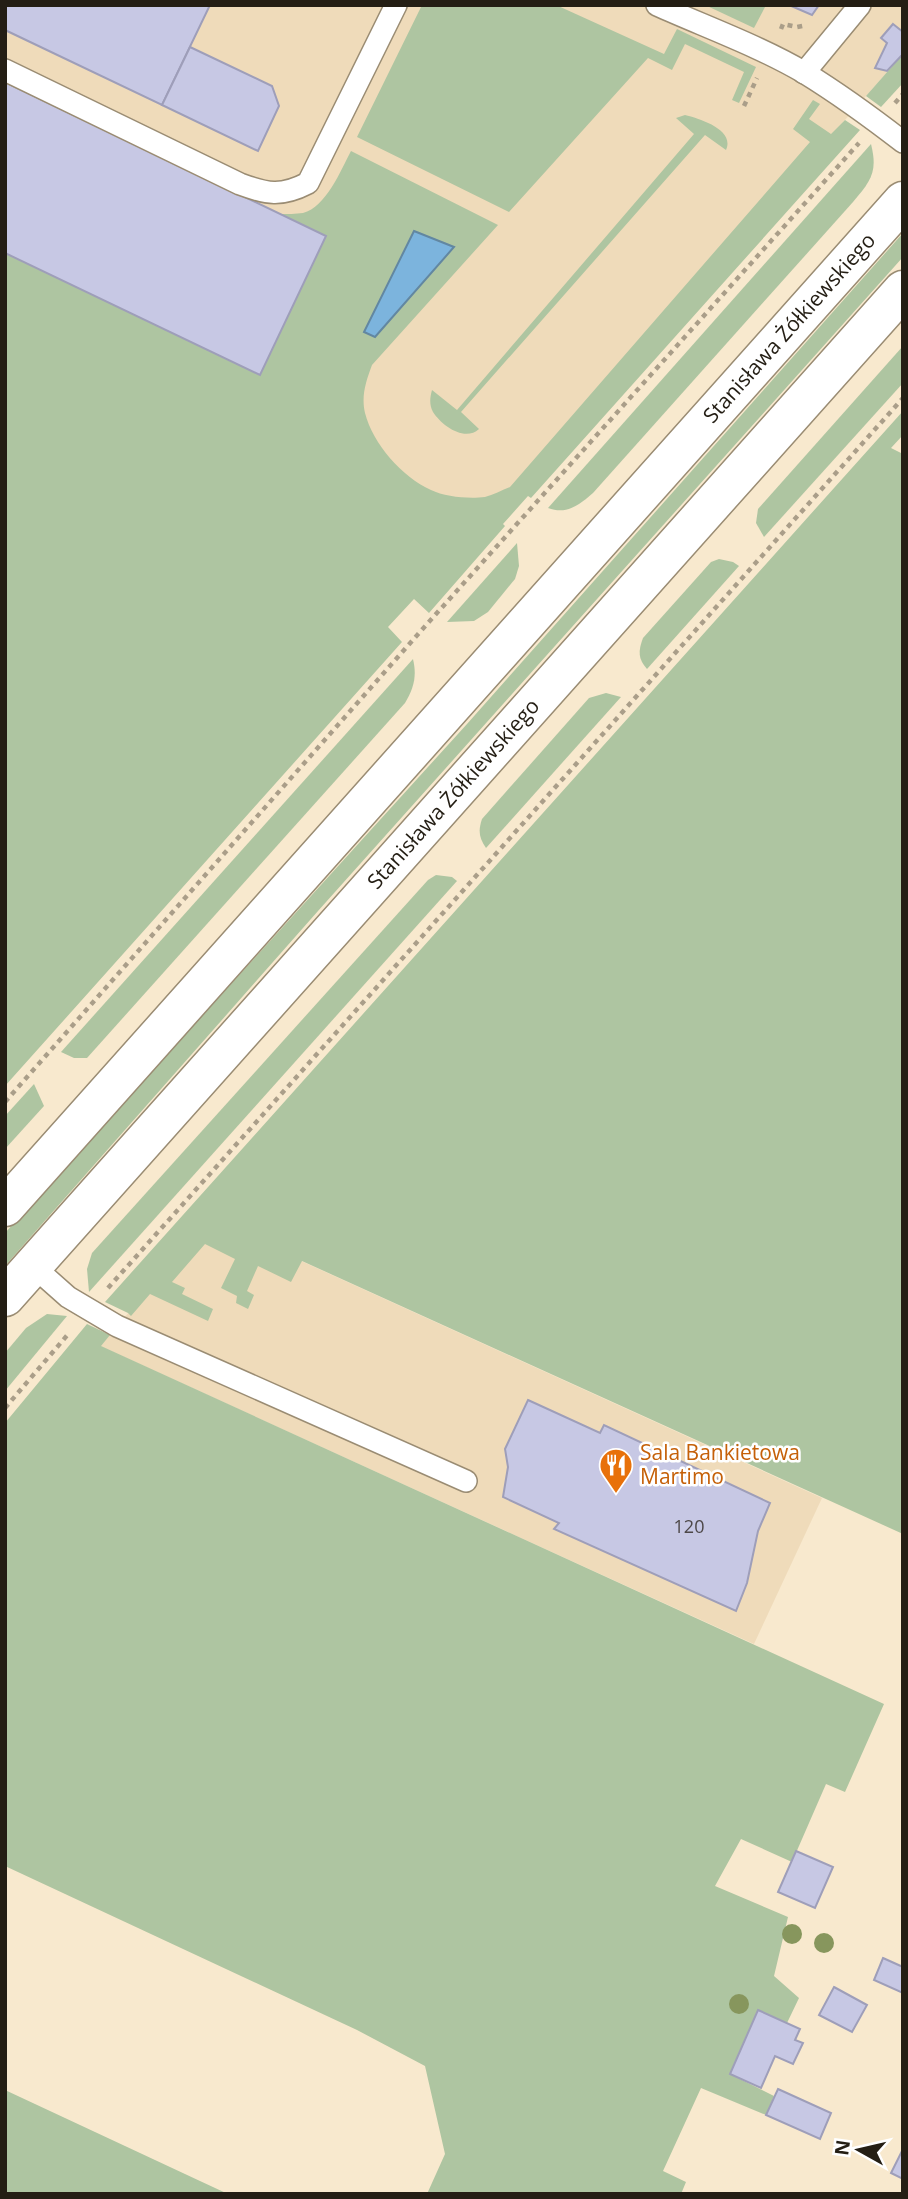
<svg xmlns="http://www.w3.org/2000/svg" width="908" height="2199" viewBox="0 0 908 2199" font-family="'Open Sans',sans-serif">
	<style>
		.built { fill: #efdbba }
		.green { fill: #aec5a1 }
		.water { fill: #7cb4dd; stroke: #6287a1; stroke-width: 2 }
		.building { fill: #c7c8e4; stroke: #9e9eb9; stroke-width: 2 }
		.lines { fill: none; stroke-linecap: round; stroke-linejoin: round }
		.service-casing { stroke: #9a8c73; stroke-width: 24 }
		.primary-casing { stroke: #9a8c73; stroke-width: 41 }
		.path { stroke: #aa9e89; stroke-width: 4.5; stroke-dasharray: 5 5; stroke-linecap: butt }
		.service { stroke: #fff; stroke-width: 21 }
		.primary { stroke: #fff; stroke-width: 38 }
		.tree { fill: #87965d }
		.labels { text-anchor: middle; stroke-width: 5; stroke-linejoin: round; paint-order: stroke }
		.number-label { font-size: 18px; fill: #4d4848 }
		.street-label { font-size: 21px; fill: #241e14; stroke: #fff }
		.food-label { font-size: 21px; fill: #c56008; stroke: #fff; text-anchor: start }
	</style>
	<rect width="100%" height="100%" fill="#f8e9ce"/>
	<!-- built -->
	<g class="built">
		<path d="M5,5H903V54L585,416L482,525L5,304Z"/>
		<path d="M209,1219L822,1498L754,1644L100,1346Z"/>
	</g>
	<!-- green -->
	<g class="green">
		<path d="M422,5H556L664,54L677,29L756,67L739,103L732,100L744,72L685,44L672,70L648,58L509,212L357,137Z"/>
		<path d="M705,5H763L765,7L754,28Z"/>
		<path d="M903,54V83L881,107L866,96Z"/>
		<path d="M813,100L820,104L809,119L831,134L845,120L860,130L531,498L528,496L503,524L505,526L429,613L414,599L388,627L402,642L5,1086V253L260,375L326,236L280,214C287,214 296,214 303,213C326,207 341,170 351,151L498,225L372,365C366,381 361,396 365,413C373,444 402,477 431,490C445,497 469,499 485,497C493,495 502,490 510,487L810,142L793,129Z"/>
		<path d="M685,115C701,119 735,130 726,150L705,135L461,412L479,429C465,442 442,426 433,412C429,405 430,397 432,390L457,410L694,134L676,118Z"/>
		<path d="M871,144C878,172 871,181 853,202L593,493C579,505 567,515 548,508Z"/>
		<path d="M903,233V257L318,911L5,1266V1233L467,724Z"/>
		<path d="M903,346V383L764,537L756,523L758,509Z"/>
		<path d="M903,411V435L891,448L903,454V1534L302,1261L291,1282L258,1266L247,1291L254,1295L248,1309L236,1303L237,1296L221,1288L235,1259L205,1244L172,1282L185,1288L182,1294L213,1309L208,1321L150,1294L131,1316L128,1313L105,1302Z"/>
		<path d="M517,543L519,566L515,579L488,612L474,621L447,622Z"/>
		<path d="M719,559L733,562L739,566L647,669C638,659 638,651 643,638L711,562Z"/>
		<path d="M413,659C417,676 414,688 405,703L87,1058H74L61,1052Z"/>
		<path d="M606,693L621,697L486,848C479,838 478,831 482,819L589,698Z"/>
		<path d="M436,875L452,877L457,881L89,1292L87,1269L92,1253L428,880Z"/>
		<path d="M34,1084L44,1106L5,1149V1116Z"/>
		<path d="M47,1314L67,1316L5,1391V1353L26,1328Z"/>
		<path d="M87,1324L110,1335L101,1346L884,1704L845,1792L826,1784L792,1862L741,1839L715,1886L788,1917L774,1976L799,1998L787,2023L730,2074L774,2096L766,2115L701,2088L663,2171L686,2182L681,2194H427L445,2154L425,2066L357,2030L5,1866V1423Z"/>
		<path d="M5,2090L200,2181L228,2194H5Z"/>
	</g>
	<!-- water -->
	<path class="water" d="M414,231L454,247L375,337L364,332Z"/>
	<!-- building -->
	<g class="building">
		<path d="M5,5H210L162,105L5,30Z"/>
		<path d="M789,5H819L812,15Z"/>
		<path d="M893,24L903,32V54L887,71L875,68L887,43L881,38Z"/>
		<path d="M190,47L272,86L279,106L258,151L162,105Z"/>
		<path d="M5,82L326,236L260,375L5,253Z"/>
		<path d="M528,1400L600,1433L604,1425L770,1503L758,1531L747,1583L736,1611L554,1529L559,1523L503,1497L508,1467L505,1449Z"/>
		<path d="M796,1851L833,1867L815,1908L778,1892Z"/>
		<path d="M883,1958L903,1967V1993L874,1980Z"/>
		<path d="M834,1987L867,2005L852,2032L819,2015Z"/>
		<path d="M758,2010L800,2029L795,2040L803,2043L793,2064L775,2056L761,2088L730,2074Z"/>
		<path d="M778,2089L831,2113L820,2139L766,2115Z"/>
		<path d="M903,2149V2179L891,2173Z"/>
	</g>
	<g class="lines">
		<defs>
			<g id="service">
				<path d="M657,5C706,27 759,46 805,73C839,94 872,118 903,142"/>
				<path d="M5,70L240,184C267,194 281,197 308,183L396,5"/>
				<path d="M804,73L860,5"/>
				<path d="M33,1266L68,1297L117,1326L466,1481"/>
			</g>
			<g id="primary">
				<path id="s1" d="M5,1207L903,201"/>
				<path id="s2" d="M5,1297L903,290"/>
			</g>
		</defs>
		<!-- service casing -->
		<use href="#service" class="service-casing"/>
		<!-- primary casing -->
		<use href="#primary" class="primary-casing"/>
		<!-- path -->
		<g class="path">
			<path d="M781,29L783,24L797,27L807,25"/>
			<path d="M895,103L903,94"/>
			<path d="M744,106L757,78"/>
			<path d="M5,1102L419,633L859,143"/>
			<path d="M108,1288L903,398"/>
			<path d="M5,1408L70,1332"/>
		</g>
		<!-- service -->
		<use href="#service" class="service"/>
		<!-- primary -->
		<use href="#primary" class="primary"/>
	</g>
	<!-- trees -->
	<g class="tree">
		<circle cx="792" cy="1934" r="10"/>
		<circle cx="824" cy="1943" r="10"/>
		<circle cx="739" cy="2004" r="10"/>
	</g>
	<!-- icons -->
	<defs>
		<symbol id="restaurant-pin" viewBox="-11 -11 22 30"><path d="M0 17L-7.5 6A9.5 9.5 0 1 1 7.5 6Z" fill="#e8710a" stroke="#fff"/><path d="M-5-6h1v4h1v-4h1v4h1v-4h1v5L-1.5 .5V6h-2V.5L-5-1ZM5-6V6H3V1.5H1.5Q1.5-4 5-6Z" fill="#fff"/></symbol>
	</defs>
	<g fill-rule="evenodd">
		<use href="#restaurant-pin" x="597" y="1446" width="38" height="52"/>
	</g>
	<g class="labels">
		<!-- number labels -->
		<g class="number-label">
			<text x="689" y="1533">120</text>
		</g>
		<!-- street labels -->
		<g class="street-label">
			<text dy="7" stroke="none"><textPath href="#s1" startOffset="1178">Stanisława Żółkiewskiego</textPath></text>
			<text dy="7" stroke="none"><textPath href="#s2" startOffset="674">Stanisława Żółkiewskiego</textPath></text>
		</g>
		<!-- food labels -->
		<g class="food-label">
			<text x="640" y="1460">Sala Bankietowa<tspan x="640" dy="24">Martimo</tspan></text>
		</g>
	</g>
	<!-- border -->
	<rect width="908" height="2199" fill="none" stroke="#241e14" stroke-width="14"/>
	<!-- north arrow -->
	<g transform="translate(859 2150) rotate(278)" stroke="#ffffff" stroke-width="5" paint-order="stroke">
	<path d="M0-5L12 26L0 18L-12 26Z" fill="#241e14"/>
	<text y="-10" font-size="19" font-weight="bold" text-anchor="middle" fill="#241e14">N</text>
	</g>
</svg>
